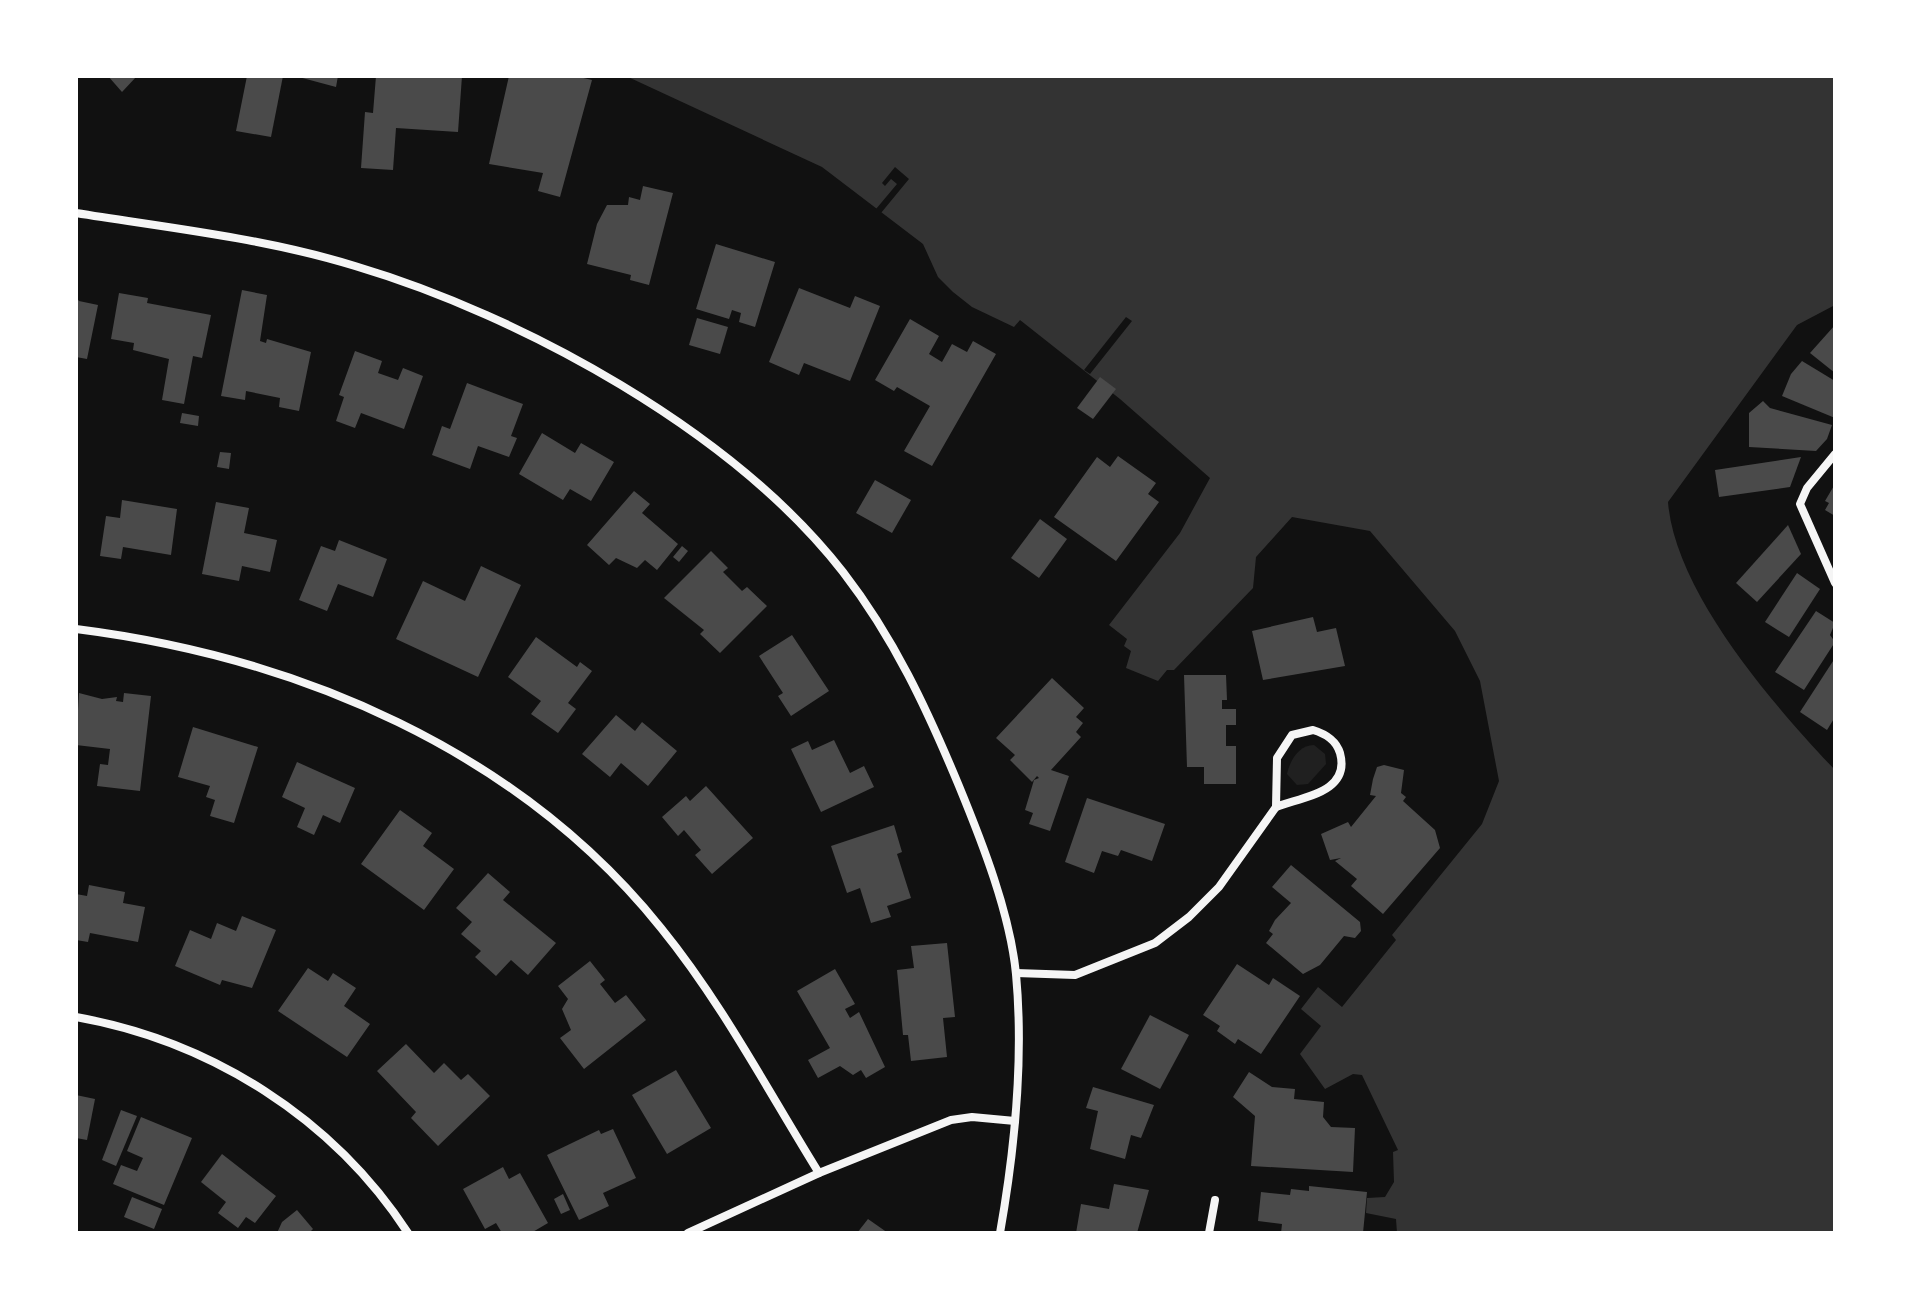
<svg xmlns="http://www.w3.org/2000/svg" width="1911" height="1309" viewBox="0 0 1911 1309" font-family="Commissioner,sans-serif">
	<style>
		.green { fill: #202020 }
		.water { fill: #333 }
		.pier { fill: #111 }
		.building { fill: #4a4a4a }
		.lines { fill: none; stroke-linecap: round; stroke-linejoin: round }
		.minor { stroke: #f5f5f5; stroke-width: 8 }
	</style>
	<rect width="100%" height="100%" fill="#111"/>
	<!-- green -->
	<path class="green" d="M1314,745L1325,754L1326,764L1308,784L1297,785L1287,774C1290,760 1299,745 1314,745Z"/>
	<!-- water -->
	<path class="water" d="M626,76H1835V305L1797,325L1668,502C1675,592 1774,706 1835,770V1233H1397L1396,1219L1366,1213L1367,1198L1385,1197L1394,1182L1393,1152L1398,1150L1362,1075L1353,1074L1325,1089L1300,1054L1321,1026L1301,1009L1318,987L1342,1007L1396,940L1392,935L1482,824L1499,781L1480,681L1455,631L1370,531L1292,517L1256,557L1253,588L1174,670H1167L1158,681L1126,668L1131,651L1124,646L1127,639L1109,625L1180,533L1210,478L1120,399L1020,320L1014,327L972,307L953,292L938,277L923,244L822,167Z"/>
	<!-- pier -->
	<g class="pier">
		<path d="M895,167L909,179L881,213L876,209L897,184L891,179L885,186L882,183Z"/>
		<path d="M1126,317L1132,321L1090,374L1084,370Z"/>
	</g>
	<!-- building -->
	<g class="building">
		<path d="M108,76H137L122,92Z"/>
		<path d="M247,76H283L271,137L236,131Z"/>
		<path d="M295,76H338L336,87Z"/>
		<path d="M376,76H462L458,132L396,128L393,170L361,168L365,112L373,113Z"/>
		<path d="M509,76H575L592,80L560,197L538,191L543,173L489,164Z"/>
		<path d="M643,186L673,193L649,285L630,280L631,275L587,264L597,224L607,205H628L629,197L640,200Z"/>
		<path d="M716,244L775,262L755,327L739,322L741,313L732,310L729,319L696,309Z"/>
		<path d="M799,288L850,308L855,296L880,306L850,381L804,363L799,375L769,362Z"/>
		<path d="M242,290L267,295L260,341L266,343L267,339L311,352L299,411L279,407L280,398L246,391L245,400L221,396Z"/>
		<path d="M119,293L148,298L147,303L211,315L202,358L193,356L184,404L162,400L169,359L133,350L134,343L111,339Z"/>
		<path d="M76,297L79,301L98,305L87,359L76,357Z"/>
		<path d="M697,318L728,327L720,354L689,345Z"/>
		<path d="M910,319L939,336L929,354L942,362L952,344L967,352L973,341L996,354L932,466L904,451L930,406L897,387L894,391L875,380Z"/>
		<path d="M1835,325V373L1810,353Z"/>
		<path d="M355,351L382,361L378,373L398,380L403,368L423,376L404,429L361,413L355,428L336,421L344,397L339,395Z"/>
		<path d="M1802,361L1835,381V418L1782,396L1791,374Z"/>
		<path d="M1100,377L1116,389L1093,419L1077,408Z"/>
		<path d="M467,383L523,404L511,436L517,438L509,457L478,446L470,469L432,455L442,426L450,429Z"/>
		<path d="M1763,401L1770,408L1832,425L1827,439L1816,451L1749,447V413Z"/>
		<path d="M182,413L199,416L198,426L180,423Z"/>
		<path d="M542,433L575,453L581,443L614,462L591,501L570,489L563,500L519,474Z"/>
		<path d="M220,452L231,453L229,469L217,467Z"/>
		<path d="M1118,456L1156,483L1148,494L1159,502L1116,561L1054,517L1097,457L1110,467Z"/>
		<path d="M1801,457L1790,487L1719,497L1715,470Z"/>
		<path d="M875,480L911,500L892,533L856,513Z"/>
		<path d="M1835,484V516L1825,510L1829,503L1825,501Z"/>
		<path d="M634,491L650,504L642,513L678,544L657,570L645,560L637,568L616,558L609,565L587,545Z"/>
		<path d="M122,500L177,509L171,555L123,547L121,559L100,556L106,516L120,518Z"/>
		<path d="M216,502L249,508L244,533L277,540L270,572L242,566L239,581L202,574Z"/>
		<path d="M1040,519L1067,539L1039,578L1011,558Z"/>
		<path d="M1788,525L1801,554L1757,602L1736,583Z"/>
		<path d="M339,540L387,559L373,597L338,584L327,611L299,600L321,546L335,551Z"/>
		<path d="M682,546L688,551L679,562L673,557Z"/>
		<path d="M711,551L728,568L723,572L742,591L747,587L767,606L720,653L700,634L704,630L664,598Z"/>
		<path d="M481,566L521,585L478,677L396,639L423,581L465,601Z"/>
		<path d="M1797,573L1820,589L1789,637L1765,622Z"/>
		<path d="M1816,611L1835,623L1830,635L1835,642L1804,690L1775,672Z"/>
		<path d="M1313,617L1317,632L1336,628L1345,666L1263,680L1252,631Z"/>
		<path d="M792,635L829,691L791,716L778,696L783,693L759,656Z"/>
		<path d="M536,637L577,667L580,662L592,671L568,703L576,709L558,733L531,714L541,701L508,677Z"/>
		<path d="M1835,658V717L1827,730L1800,712Z"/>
		<path d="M1184,675H1226L1227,700H1222V709H1236V725H1226V746H1236V784H1204V767H1187Z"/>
		<path d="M1052,678L1084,708L1076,717L1083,723L1076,732L1081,737L1051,770L1069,776L1050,831L1029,824L1033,813L1025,810L1034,780L1039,778L1037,776L1032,782L1010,760L1015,755L996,738Z"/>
		<path d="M79,693L102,699L117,697L116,701L123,702L124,693L151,696L140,791L97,786L100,764L108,765L110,749L76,745Z"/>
		<path d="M616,715L635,731L642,722L677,751L648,786L621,763L610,777L582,754Z"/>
		<path d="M193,727L258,747L234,823L210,816L215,800L206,797L210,786L178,777Z"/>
		<path d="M834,740L850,773L864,766L874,787L821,812L791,749L808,741L812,750Z"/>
		<path d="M297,762L355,788L340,823L323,815L314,835L297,827L305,808L282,797Z"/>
		<path d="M1384,765L1404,770L1401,793L1406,797L1403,801L1435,830L1440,848L1383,914L1351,886L1357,879L1335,861L1341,858L1330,860L1321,834L1348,822L1351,827L1376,796L1370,795L1373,779L1377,767Z"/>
		<path d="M706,786L753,838L712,874L695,855L701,850L684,830L678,836L662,817L686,796L690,801Z"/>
		<path d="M1087,798L1165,824L1152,861L1121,850L1118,856L1102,851L1094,873L1065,862Z"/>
		<path d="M400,810L432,833L423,846L454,869L424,910L361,864Z"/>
		<path d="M894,825L902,852L897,854L911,898L887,906L891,917L871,923L860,888L847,893L831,846Z"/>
		<path d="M1291,865L1360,922L1361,931L1355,938L1344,936L1320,965L1303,974L1266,943L1273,934L1269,931L1275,920L1291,903L1272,887Z"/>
		<path d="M488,873L510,892L503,900L556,943L528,975L511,960L496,976L475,957L481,951L461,934L472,922L456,908Z"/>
		<path d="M89,885L125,892L123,903L145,907L138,942L90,933L88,942L76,940V894L87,896Z"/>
		<path d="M242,916L276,930L252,988L222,980L220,985L175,966L190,930L211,939L217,923L236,931Z"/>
		<path d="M947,943L955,1017L943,1018L947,1057L911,1061L908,1035H903L897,970L914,968L911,946Z"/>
		<path d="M590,961L605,980L600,984L615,1003L626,995L646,1020L584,1069L560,1038L571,1030L562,1009L568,999L558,986Z"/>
		<path d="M1237,964L1269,985L1273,978L1300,996L1261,1054L1238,1039L1235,1044L1217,1031L1220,1026L1203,1015Z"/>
		<path d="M308,968L328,981L333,973L356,988L344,1006L370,1024L347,1057L278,1011Z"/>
		<path d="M835,969L855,1004L845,1009L850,1018L859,1012L885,1067L866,1078L861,1070L853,1075L840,1066L818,1078L808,1060L830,1048L797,991Z"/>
		<path d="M1150,1015L1189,1035L1160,1089L1121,1069Z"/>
		<path d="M406,1044L434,1073L444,1063L461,1080L468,1074L490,1096L438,1146L411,1118L416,1112L377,1071Z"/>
		<path d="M676,1070L711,1128L667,1154L632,1095Z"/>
		<path d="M1249,1072L1272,1087L1295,1089L1294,1099L1324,1102L1323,1117L1331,1127L1355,1128L1353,1172L1251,1166L1255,1116L1233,1097Z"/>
		<path d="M1093,1087L1154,1105L1141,1138L1131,1135L1125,1159L1090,1149L1098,1111L1086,1108Z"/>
		<path d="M76,1095L95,1099L87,1140L76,1138Z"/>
		<path d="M121,1110L137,1116L116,1166L102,1160Z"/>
		<path d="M141,1117L192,1138L164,1205L113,1184L121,1165L137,1171L143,1158L127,1151Z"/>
		<path d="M613,1129L636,1178L603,1193L609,1206L579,1220L547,1155L599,1130L601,1134Z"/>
		<path d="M222,1154L276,1196L255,1223L246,1217L238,1228L218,1213L226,1202L201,1182Z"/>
		<path d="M503,1167L509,1179L520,1173L548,1223L531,1233H502L496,1223L485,1229L463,1189Z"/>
		<path d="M1114,1184L1149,1190L1137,1233H1076L1081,1204L1109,1209Z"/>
		<path d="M1309,1186L1367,1192L1363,1233H1281L1282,1224L1258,1221L1261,1192L1290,1195L1291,1189L1309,1191Z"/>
		<path d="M563,1194L570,1210L561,1214L554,1199Z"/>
		<path d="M132,1197L162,1209L154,1229L124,1217Z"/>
		<path d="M297,1210L313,1229L309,1233H277L282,1222Z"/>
		<path d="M868,1219L888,1233H857Z"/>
	</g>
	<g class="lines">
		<!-- minor -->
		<g class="minor">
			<path d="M76,213C169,228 264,238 355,266C523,316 733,431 843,572C894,638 927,709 959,786C982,842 1010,913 1016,974C1024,1060 1015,1148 1000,1233"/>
			<path d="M1835,454L1807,488L1800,504L1835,583"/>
			<path d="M76,629C298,657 518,750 661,928C722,1003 768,1091 819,1173"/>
			<path d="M1313,730C1326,734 1336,740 1340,753C1351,793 1301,797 1276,807L1277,758L1292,735Z"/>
			<path d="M1016,973L1075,975L1155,943L1189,917L1219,887L1276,807"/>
			<path d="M76,1017C211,1041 333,1118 408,1233"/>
			<path d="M688,1233L819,1173L951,1120L972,1117L1015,1121"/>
			<path d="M1209,1233L1215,1200"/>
		</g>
	</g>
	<!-- border -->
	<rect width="1911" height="1309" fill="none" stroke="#ffffff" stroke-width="156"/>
</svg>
